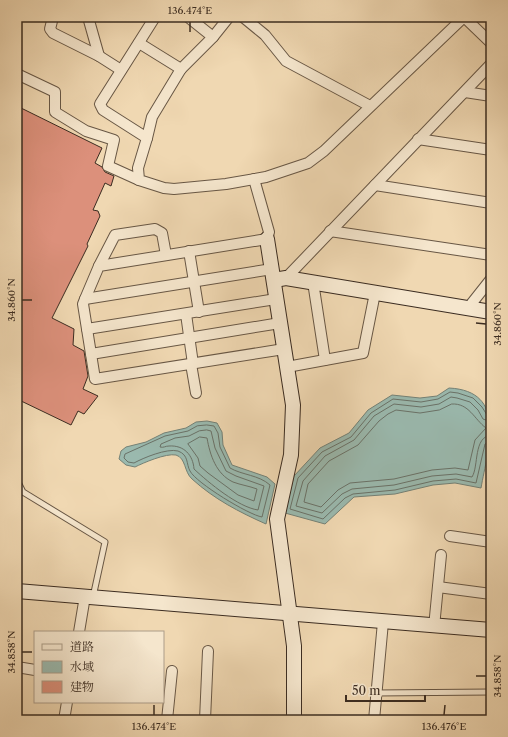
<svg xmlns="http://www.w3.org/2000/svg" width="508" height="737" viewBox="0 0 508 737" font-family="'Libre Caslon Text','Noto Serif JP',serif">
	<style>
		.water { fill: #9ab9ae; stroke: #748176 }
		.lines { fill: none; stroke-linecap: round; stroke-linejoin: round }
		.shore { stroke: #6a7268; stroke-width: 1 }
		.building { fill: #dc907b; stroke: #3b2c21 }
		.lane-casing { stroke: #685745; stroke-width: 7 }
		.street-casing { stroke: #685745; stroke-width: 12 }
		.secondary-casing { stroke: #3b2c21; stroke-width: 16 }
		.lane { stroke: #f5e6cd; stroke-width: 5 }
		.street { stroke: #f5e6cd; stroke-width: 10 }
		.secondary { stroke: #f5e6cd; stroke-width: 14 }
		.ticks { fill: none; stroke: #3b2c21; stroke-width: 1.5 }
		.neatline { fill: none; stroke: #3b2c21; stroke-width: 1.5 }
		.ticks-label { font-size: 10px; text-anchor: middle; fill: #3b2c21 }
	</style>
	<rect width="100%" height="100%" fill="#f0d8b2"/>
	<filter id="stains"><feTurbulence type="fractalNoise" baseFrequency=".005" numOctaves="4"/><feColorMatrix values="0 0 0 0 .2 0 0 0 0 .09 0 0 0 0 .02 0 0 0 .5 -.17"/></filter>
	<radialGradient id="worn" r=".72"><stop offset=".6" stop-color="#630" stop-opacity="0"/><stop offset="1" stop-color="#630" stop-opacity=".3"/></radialGradient>
	<!-- water -->
	<g class="water">
		<path d="M449,388C508,391 488,448 481,488L455,483L433,485L395,494L354,497L325,524L285,513L294,476L320,448L349,433L368,410L392,395L420,398L437,396Z"/>
		<path d="M207,421L217,423L222,432L223,445L232,465L267,477L275,484L266,524C239,512 214,499 192,479C184,472 186,458 176,455C166,453 143,463 135,467L126,465L119,459L121,451L126,447L146,442L164,433L186,428L196,422Z"/>
	</g>
	<g class="lines">
		<!-- shore -->
		<g class="shore">
			<path d="M452,404C469,403 474,419 486,428L475,440L468,470L455,468L432,470L394,479L350,483L338,490L321,507L304,502L308,484L329,461L358,445L379,421L388,414L396,410L420,413L439,410Z"/>
			<path d="M491,417L487,415L482,407L473,398L458,393L450,392L438,399L421,402L393,399L371,413L351,437L322,452L298,478L290,509L323,519L345,498L353,494L395,490L433,481L456,479L476,483L485,444L491,441"/>
			<path d="M491,422L483,419L478,410L470,402L457,398L451,397L439,404L421,407L394,404L374,416L354,440L325,456L303,481L296,506L322,513L342,494L352,489L394,485L432,476L456,474L472,477C479,466 473,437 491,435"/>
			<path d="M207,425L214,426L218,433L220,447L230,468C242,475 259,475 270,485L262,517C249,515 196,483 190,471C186,464 189,455 178,451C167,448 143,458 134,463L128,462L124,458L125,454L165,436L188,431L197,426Z"/>
			<path d="M207,430L211,431L215,448L226,471L236,476L264,486L258,510C238,507 209,483 194,469C193,455 184,445 169,446C165,446 164,448 160,447L161,444L175,438L189,436L199,431Z"/>
			<path d="M200,437L207,438C210,455 216,474 233,482C241,485 249,486 257,489L254,501L238,495L208,473L200,466L198,458L188,444Z"/>
		</g>
	</g>
	<!-- building -->
	<path class="building" d="M17,106L102,148L95,163L102,167L105,172L114,176L111,186L105,183L93,210L98,211L100,216L87,244L88,246L52,318L74,329L73,345L84,351L88,376L83,389L98,396L84,414L78,411L71,425L17,399Z"/>
	<g class="lines">
		<defs>
			<g id="lane">
				<path d="M17,480L23,492L105,542L93,597"/>
				<path d="M376,693L491,692"/>
			</g>
			<g id="street">
				<path d="M53,17L50,29L53,33L99,56L121,70"/>
				<path d="M88,17L99,56"/>
				<path d="M155,17L100,104L103,110L147,138L152,117L181,69L213,37L229,17"/>
				<path d="M188,17L213,37"/>
				<path d="M243,17L265,35L286,61L370,106"/>
				<path d="M139,43L181,69"/>
				<path d="M17,74L55,92V112L86,131L114,140L108,166L139,180"/>
				<path d="M465,92L491,96"/>
				<path d="M147,138L138,168L139,180L164,188L174,189L226,184L266,177L308,163L324,151L464,17L491,43"/>
				<path d="M418,139L491,150"/>
				<path d="M375,185L491,203"/>
				<path d="M330,231L491,255"/>
				<path d="M189,251L199,312"/>
				<path d="M99,266L115,235L155,229L162,233L166,255"/>
				<path d="M272,269L85,299L83,304L95,379L284,349"/>
				<path d="M286,278L491,64"/>
				<path d="M313,282L325,360"/>
				<path d="M85,299L99,266L267,239L269,232L254,179"/>
				<path d="M468,308L491,279"/>
				<path d="M186,314L193,364"/>
				<path d="M87,329L276,299"/>
				<path d="M91,354L280,323"/>
				<path d="M191,364L196,393"/>
				<path d="M287,367L363,353L375,293"/>
				<path d="M450,536L491,542"/>
				<path d="M438,587L491,594"/>
				<path d="M434,627L441,555"/>
				<path d="M79,632L85,596"/>
				<path d="M17,667L35,670"/>
				<path d="M64,720L67,702"/>
				<path d="M167,720L172,671"/>
				<path d="M205,720L208,651"/>
				<path d="M374,720L383,622"/>
			</g>
			<g id="secondary">
				<path d="M267,239L293,405L291,455L277,519L294,646V720"/>
				<path d="M274,280L286,278L491,312"/>
				<path d="M17,591L491,630"/>
			</g>
		</defs>
		<!-- lane casing -->
		<use href="#lane" class="lane-casing"/>
		<!-- street casing -->
		<use href="#street" class="street-casing"/>
		<!-- secondary casing -->
		<use href="#secondary" class="secondary-casing"/>
		<!-- lane -->
		<use href="#lane" class="lane"/>
		<!-- street -->
		<use href="#street" class="street"/>
		<!-- secondary -->
		<use href="#secondary" class="secondary"/>
	</g>
	<!-- ticks -->
	<path class="ticks" d="M190,32V22M22,300H32M476,323L486,324M22,652H32M476,676H486M154,715V705M444,715L445,705"/>
	<!-- margin -->
	<rect width="508" height="737" fill="none" stroke="#f0d8b2" stroke-width="44"/>
	<!-- legend -->
	<rect x="34" y="631" width="130" height="72" fill="#f5e6cd" stroke="#ab9c88"/>
	<rect x="42" y="644" width="20" height="6" fill="#f5e6cd" stroke="#ab9c88"/>
	<text x="70" y="651" font-size="12" fill="#3b2c21">道路</text>
	<rect x="42" y="661" width="20" height="12" fill="#9ab9ae" stroke="#ab9c88"/>
	<text x="70" y="671" font-size="12" fill="#3b2c21">水域</text>
	<rect x="42" y="681" width="20" height="12" fill="#dc907b" stroke="#ab9c88"/>
	<text x="70" y="691" font-size="12" fill="#3b2c21">建物</text>
	<!-- scale -->
	<path d="M346 695v6h79v-6" fill="none" stroke="#3b2c21" stroke-width="2"/>
	<text x="352" y="695" font-size="12" fill="#3b2c21" stroke="#f5e6cd" stroke-width="3" paint-order="stroke">50 m</text>
	<rect x="22" y="22" width="464" height="693" class="neatline"/>
	<g class="ticks-label">
		<text x="190" y="14">136.474°E</text>
		<text transform="translate(11 300) rotate(-90)" y="4">34.860°N</text>
		<text transform="translate(497 324) rotate(-90)" y="4">34.860°N</text>
		<text transform="translate(11 652) rotate(-90)" y="4">34.858°N</text>
		<text transform="translate(497 676) rotate(-90)" y="4">34.858°N</text>
		<text x="154" y="730">136.474°E</text>
		<text x="444" y="730">136.476°E</text>
	</g>
	<rect width="100%" height="100%" filter="url(#stains)"/>
	<rect width="100%" height="100%" fill="url(#worn)"/>
</svg>
